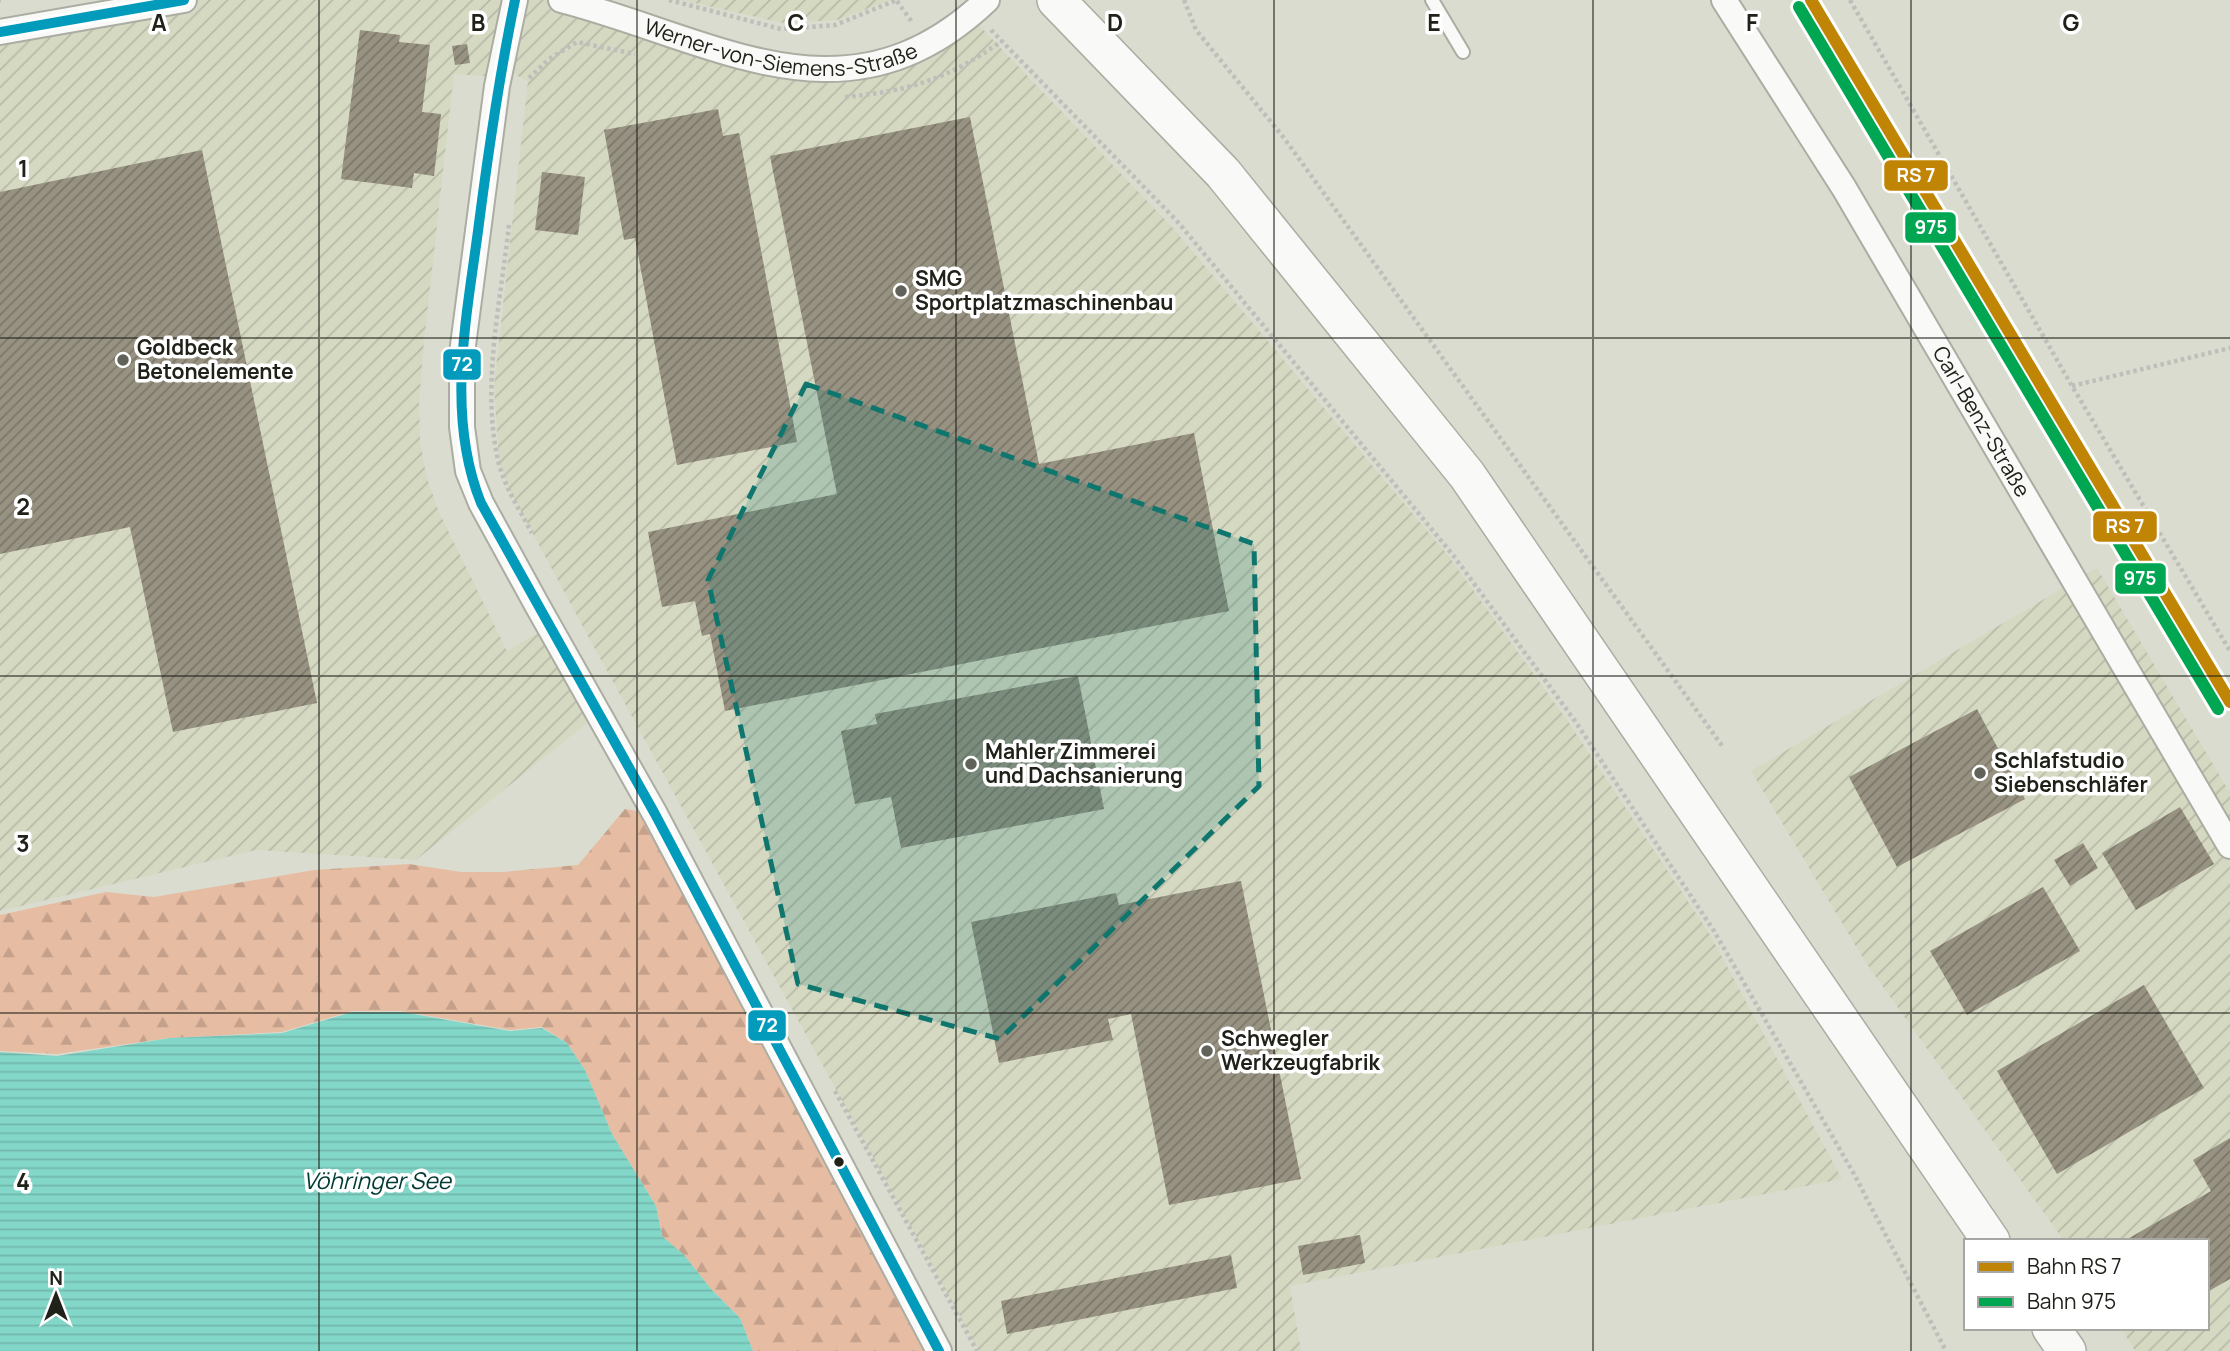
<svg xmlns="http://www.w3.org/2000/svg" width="2230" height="1351" viewBox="0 0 2230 1351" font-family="Manrope,sans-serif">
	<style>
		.industrial { fill: url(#industrial-furrows) }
		.forest { fill: url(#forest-firs) }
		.water { fill: url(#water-rules) }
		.building { fill: url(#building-hatch) }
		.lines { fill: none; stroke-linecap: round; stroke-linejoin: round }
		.service-casing { stroke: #abada2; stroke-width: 16 }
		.minor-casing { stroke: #abada2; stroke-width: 28 }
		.secondary-casing { stroke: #abada2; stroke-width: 40 }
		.path { stroke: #bebeba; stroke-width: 4.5; stroke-dasharray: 3.5 3.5; stroke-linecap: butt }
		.service { stroke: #f9faf8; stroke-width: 12 }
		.minor { stroke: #f9faf8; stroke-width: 24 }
		.secondary { stroke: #f9faf8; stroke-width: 37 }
		.bus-1-casing { stroke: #fff; stroke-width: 16 }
		.bus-1 { stroke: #039bbc; stroke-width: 10 }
		.rail-1-casing { stroke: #fff; stroke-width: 18 }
		.rail-2-casing { stroke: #fff; stroke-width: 18 }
		.rail-1 { stroke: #c18506; stroke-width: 12 }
		.rail-2 { stroke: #00a651; stroke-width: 12 }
		.marked { fill: #0f766e; fill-opacity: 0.2; stroke: #0f766e; stroke-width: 5; stroke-dasharray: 14 9; stroke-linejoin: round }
		.grid { fill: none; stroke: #202119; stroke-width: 2; stroke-opacity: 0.55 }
		.poi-dot { fill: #616259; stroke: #fff; stroke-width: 2.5 }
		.bus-dot { fill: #202119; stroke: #fff; stroke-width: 2.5 }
		.labels { text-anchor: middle; stroke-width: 7; stroke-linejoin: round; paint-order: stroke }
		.street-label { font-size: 21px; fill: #202119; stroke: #fff }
		.poi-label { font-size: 21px; font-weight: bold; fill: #202119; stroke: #fff; text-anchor: start }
		.water-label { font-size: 23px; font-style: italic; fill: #003a34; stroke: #fff }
		.grid-label { font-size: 23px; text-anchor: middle; font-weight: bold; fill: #202119; stroke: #fff; stroke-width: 7; stroke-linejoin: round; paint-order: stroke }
		.line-badge { stroke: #fff; stroke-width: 2.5 }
		.badge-label { font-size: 19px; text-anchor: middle; font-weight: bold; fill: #fff }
	</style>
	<defs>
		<pattern id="industrial-furrows" width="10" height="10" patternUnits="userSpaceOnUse" patternTransform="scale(1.75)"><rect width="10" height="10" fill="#d6d9c2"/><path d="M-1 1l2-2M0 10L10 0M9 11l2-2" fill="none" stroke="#b7baa6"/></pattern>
		<pattern id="forest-firs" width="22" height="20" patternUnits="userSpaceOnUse" patternTransform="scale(1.75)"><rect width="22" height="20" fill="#e6bca3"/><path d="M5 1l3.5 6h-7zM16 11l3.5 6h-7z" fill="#c5a18c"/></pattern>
		<pattern id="water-rules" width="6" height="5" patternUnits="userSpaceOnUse" patternTransform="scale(1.75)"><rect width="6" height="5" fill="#83d7c9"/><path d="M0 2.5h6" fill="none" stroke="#71b8ac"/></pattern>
		<pattern id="building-hatch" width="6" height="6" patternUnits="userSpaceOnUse" patternTransform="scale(1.75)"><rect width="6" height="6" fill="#979281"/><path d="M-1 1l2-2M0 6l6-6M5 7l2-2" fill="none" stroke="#7b7769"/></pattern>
	</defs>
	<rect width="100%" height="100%" fill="#dadccf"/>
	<!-- industrial -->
	<g class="industrial">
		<path d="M194,0H513L497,77L454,74L424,341L419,402L420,440L426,475L438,510L507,651L546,628L596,716L416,860L256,850L0,911V33Z"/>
		<path d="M516,0H554L853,72L974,20L1172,227L1450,558L1569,723L1709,933L1842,1179L1290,1286L1301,1351H979L589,638L511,493L499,462L494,386L528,81L501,68Z"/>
		<path d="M682,0H890L837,20L783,23Z"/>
		<path d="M2097,568L2230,793V1351H2135L2121,1328H2207V1241H2064L1866,963L1751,771Z"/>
	</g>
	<!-- forest -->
	<path class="forest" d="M625,809L654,814L938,1351H753L740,1318L711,1289L684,1255L662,1236L656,1206L612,1134L585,1070L567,1043L542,1027L510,1030L401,1011H352L282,1032L170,1038L57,1054L0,1051V915L106,892L154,897L314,870L409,864L461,872H504L578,865Z"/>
	<!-- water -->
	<path class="water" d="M352,1012H402L510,1031L542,1028L567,1043L585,1070L612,1134L656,1206L662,1236L684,1255L711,1289L740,1318L753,1351H0V1052L57,1056L170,1038L282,1033Z"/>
	<!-- building -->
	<g class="building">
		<path d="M360,30L400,35L399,42L430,45L422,112L441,114L434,176L414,173L412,188L341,179Z"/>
		<path d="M467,44L470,63L455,65L452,46Z"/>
		<path d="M718,109L723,136L739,133L797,442L677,465L635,238L624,240L604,130Z"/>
		<path d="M970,117L1039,464L1194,433L1229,611L725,711L710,634L702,636L695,601L662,607L648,532L837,494L770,156Z"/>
		<path d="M202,150L317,703L173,732L130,527L0,554V192Z"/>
		<path d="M542,172L585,177L578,235L535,230Z"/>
		<path d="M1078,676L1104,809L901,848L891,797L855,804L841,731L877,724L875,714Z"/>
		<path d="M1977,709L2025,799L1897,867L1849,777Z"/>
		<path d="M2180,807L2214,864L2136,910L2102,853Z"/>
		<path d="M2083,843L2098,868L2070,886L2054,860Z"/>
		<path d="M1241,881L1301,1179L1169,1205L1131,1014L1108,1019L1113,1040L999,1063L971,922L1116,893L1119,905Z"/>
		<path d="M2043,887L2080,951L1967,1015L1930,951Z"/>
		<path d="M2144,985L2204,1088L2057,1174L1997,1071Z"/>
		<path d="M2230,1138V1279L2207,1292V1241H2124L2211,1191L2193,1160Z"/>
		<path d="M1360,1235L1365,1263L1303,1275L1298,1246Z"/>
		<path d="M1231,1255L1237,1288L1007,1334L1001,1301Z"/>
	</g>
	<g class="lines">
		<defs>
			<path id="service" d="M1432,0L1463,52"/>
			<g id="minor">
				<path d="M515,0L497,86L462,353V427L468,471L481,503L537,605L655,814L939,1351"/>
				<path id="s1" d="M561,0C716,40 847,133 987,0"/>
				<path id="s2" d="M1724,0L1844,188L2230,846"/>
				<path d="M0,32L184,0"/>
			</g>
			<g id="secondary">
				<path d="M1056,0L1223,173L1467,475L1991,1241"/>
				<path d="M2051,1328L2067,1351"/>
			</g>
		</defs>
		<!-- service casing -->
		<use href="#service" class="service-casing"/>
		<!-- minor casing -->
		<use href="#minor" class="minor-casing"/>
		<!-- secondary casing -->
		<use href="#secondary" class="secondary-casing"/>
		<!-- path -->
		<g class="path">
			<path d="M0,0H1"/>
			<path d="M669,0L781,29L835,25L897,0"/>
			<path d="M1184,0L1196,30L1284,138L1723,747"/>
			<path d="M1850,0L2072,386L2230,651"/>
			<path d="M897,1L912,22"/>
			<path d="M991,30L1177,221L1453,555L1575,721L1714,931L1854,1174L1946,1351"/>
			<path d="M529,78L549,59L577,42L635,54"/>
			<path d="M845,97C910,91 948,79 1002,41"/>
			<path d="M509,225C501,300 481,385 498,460C504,486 519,509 532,533"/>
			<path d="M2072,386L2230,348"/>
			<path d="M835,1091L977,1351"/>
		</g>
		<!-- service -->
		<use href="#service" class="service"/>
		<!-- minor -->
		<use href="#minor" class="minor"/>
		<!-- secondary -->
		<use href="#secondary" class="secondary"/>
		<defs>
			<g id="bus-1">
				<path d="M515,0C499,77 488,153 478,231C466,321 446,416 481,503L655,814L939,1351"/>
				<path d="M0,32L184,0"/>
			</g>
		</defs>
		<!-- bus-1 casing -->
		<use href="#bus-1" class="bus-1-casing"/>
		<!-- bus-1 -->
		<use href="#bus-1" class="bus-1"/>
		<defs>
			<path id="rail-1" d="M1811,0L2230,702"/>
			<path id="rail-2" d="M1799,7L2218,709"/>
		</defs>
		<!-- rail-1 casing -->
		<use href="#rail-1" class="rail-1-casing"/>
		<!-- rail-2 casing -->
		<use href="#rail-2" class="rail-2-casing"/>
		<!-- rail-1 -->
		<use href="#rail-1" class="rail-1"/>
		<!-- rail-2 -->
		<use href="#rail-2" class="rail-2"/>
	</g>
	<!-- marked area -->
	<path class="marked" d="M806,384L1254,544L1259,786L1000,1039L798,984L708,580Z"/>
	<!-- grid -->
	<path class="grid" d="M319,0V1351M637,0V1351M956,0V1351M1274,0V1351M1593,0V1351M1911,0V1351M0,338H2230M0,676H2230M0,1013H2230"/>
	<!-- markers -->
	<g class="poi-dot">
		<circle cx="901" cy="291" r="7"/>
		<circle cx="123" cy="360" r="7"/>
		<circle cx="971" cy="764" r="7"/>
		<circle cx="1980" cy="773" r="7"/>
		<circle cx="1207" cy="1051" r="7"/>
	</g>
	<circle class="bus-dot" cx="839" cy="1162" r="6"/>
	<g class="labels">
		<!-- street labels -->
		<g class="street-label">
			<text dy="7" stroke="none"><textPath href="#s1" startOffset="228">Werner-von-Siemens-Straße</textPath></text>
			<text dy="7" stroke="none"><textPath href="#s2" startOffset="494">Carl-Benz-Straße</textPath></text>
		</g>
		<!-- poi labels -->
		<g class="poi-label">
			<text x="915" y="286">SMG<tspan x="915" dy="24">Sportplatzmaschinenbau</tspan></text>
			<text x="137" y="355">Goldbeck<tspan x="137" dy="24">Betonelemente</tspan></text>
			<text x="985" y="759">Mahler Zimmerei<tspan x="985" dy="24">und Dachsanierung</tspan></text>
			<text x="1994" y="768">Schlafstudio<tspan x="1994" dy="24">Siebenschläfer</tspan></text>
			<text x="1221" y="1046">Schwegler<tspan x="1221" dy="24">Werkzeugfabrik</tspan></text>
		</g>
		<!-- water labels -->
		<g class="water-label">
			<text x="377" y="1189">Vöhringer See</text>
		</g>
	</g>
	<g class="grid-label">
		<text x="159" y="31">A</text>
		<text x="478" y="31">B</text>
		<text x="796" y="31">C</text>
		<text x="1115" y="31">D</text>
		<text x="1434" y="31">E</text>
		<text x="1752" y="31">F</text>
		<text x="2071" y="31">G</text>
		<text x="23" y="177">1</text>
		<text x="23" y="515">2</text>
		<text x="23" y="852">3</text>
		<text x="23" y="1190">4</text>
	</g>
	<g class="line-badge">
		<rect x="1883" y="159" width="66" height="33" rx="7" fill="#c18506"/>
		<rect x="1904" y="211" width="53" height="33" rx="7" fill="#00a651"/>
		<rect x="442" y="348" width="40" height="33" rx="7" fill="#039bbc"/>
		<rect x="2092" y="510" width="66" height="33" rx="7" fill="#c18506"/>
		<rect x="2114" y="562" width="53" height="33" rx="7" fill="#00a651"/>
		<rect x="747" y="1009" width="40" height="33" rx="7" fill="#039bbc"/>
	</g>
	<g class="badge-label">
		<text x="1916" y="182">RS 7</text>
		<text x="1931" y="234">975</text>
		<text x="462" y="371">72</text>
		<text x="2125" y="533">RS 7</text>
		<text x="2140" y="585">975</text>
		<text x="767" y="1032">72</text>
	</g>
	<!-- legend -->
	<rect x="1964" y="1239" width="245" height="91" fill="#ffffff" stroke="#a6a6a3" stroke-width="2"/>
	<rect x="1978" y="1262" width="35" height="10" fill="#c18506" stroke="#a6a6a3" stroke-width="2"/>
	<text x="2027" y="1274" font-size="21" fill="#202119">Bahn RS 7</text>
	<rect x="1978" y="1297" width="35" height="10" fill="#00a651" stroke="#a6a6a3" stroke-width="2"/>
	<text x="2027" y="1309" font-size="21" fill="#202119">Bahn 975</text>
	<!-- north arrow -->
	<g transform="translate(56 1295)" stroke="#ffffff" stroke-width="5" paint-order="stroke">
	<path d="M0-5L12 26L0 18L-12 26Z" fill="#202119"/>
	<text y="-10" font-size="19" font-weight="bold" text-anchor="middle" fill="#202119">N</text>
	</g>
</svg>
